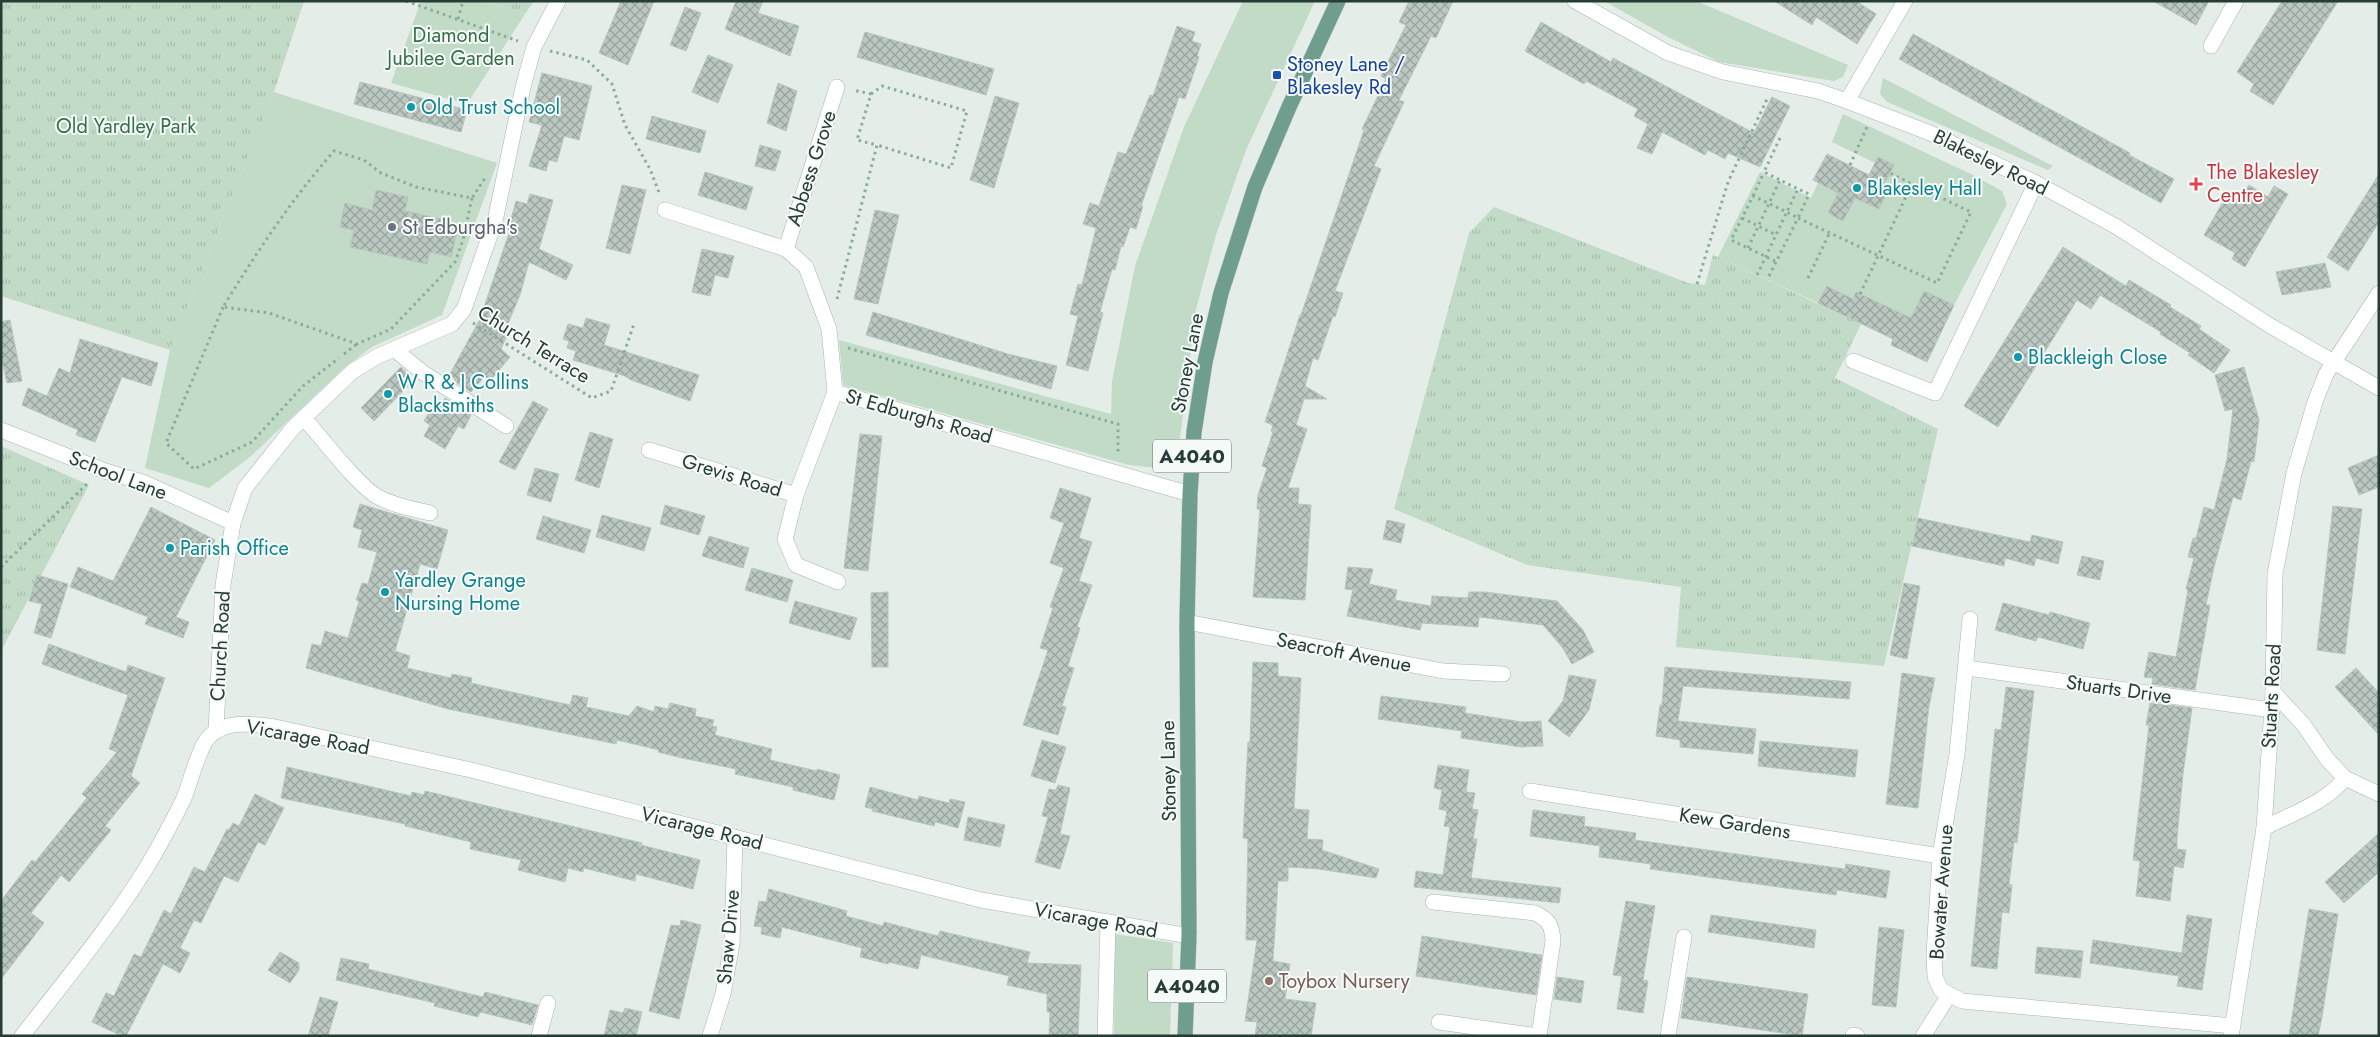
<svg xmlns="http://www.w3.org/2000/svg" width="2380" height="1037" viewBox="0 0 2380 1037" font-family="Jost,sans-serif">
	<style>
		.green { fill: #c1dbc6 }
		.park { fill: url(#park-tufts) }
		.building { fill: url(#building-cross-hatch); stroke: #b8c6bf }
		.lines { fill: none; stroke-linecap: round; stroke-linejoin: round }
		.minor-casing { stroke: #a8b5af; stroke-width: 16 }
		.major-casing { stroke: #c2c9c6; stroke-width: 16 }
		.path { stroke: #89ac9f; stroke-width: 3; stroke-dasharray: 2.5 4; stroke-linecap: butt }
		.minor { stroke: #fff; stroke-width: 15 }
		.major { stroke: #6f9d8e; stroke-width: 15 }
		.transit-dot { fill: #1a4fb4; stroke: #f5f9f7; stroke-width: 2 }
		.culture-dot { fill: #0f9aa8; stroke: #f5f9f7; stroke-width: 2 }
		.health-dot { fill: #e0444e; stroke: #f5f9f7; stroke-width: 2 }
		.worship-dot { fill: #6b7280; stroke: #f5f9f7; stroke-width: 2 }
		.education-dot { fill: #8d6e63; stroke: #f5f9f7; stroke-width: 2 }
		.labels { text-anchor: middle; stroke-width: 4; stroke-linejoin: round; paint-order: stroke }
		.shield { fill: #f5f9f7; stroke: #64756f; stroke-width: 1 }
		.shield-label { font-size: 19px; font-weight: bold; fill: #263d35 }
		.park-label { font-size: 20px; fill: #356f47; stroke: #f5f9f7 }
		.transit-label { font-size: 20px; fill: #164399; stroke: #f5f9f7; text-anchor: start }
		.culture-label { font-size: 20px; fill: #0d838f; stroke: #f5f9f7; text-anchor: start }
		.street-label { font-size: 20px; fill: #263d35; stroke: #f5f9f7 }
		.health-label { font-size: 20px; fill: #be3a42; stroke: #f5f9f7; text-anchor: start }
		.worship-label { font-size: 20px; fill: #5b616d; stroke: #f5f9f7; text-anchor: start }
		.education-label { font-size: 20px; fill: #785e54; stroke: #f5f9f7; text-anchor: start }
	</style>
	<defs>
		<pattern id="park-tufts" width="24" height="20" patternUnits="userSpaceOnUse" patternTransform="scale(1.25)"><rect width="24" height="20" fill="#c1dbc6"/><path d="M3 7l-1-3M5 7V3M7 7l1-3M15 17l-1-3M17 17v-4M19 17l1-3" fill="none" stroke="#a6bdab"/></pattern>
		<pattern id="building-cross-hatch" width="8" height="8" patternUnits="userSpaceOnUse" patternTransform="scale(1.25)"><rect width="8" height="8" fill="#bbc7c1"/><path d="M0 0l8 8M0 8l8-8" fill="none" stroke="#98a39e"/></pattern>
	</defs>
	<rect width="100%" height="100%" fill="#e5ede9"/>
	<!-- green -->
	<g class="green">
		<path d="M421,1H482L525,14L467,104L391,83Z"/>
		<path d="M1243,1H1315L1246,150L1216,235L1196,309L1176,470L1129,465L843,385L839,340L1111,414L1112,381L1135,266L1184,127Z"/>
		<path d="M1604,1H1696L1848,65L1843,77L1834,81L1719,62L1666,36Z"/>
		<path d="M1883,78L2053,166L2048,170L1887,102L1880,94Z"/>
		<path d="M274,92L497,163L442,315L372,347L345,367L250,457L209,488L145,468L170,350Z"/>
		<path d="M1843,114L1975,176L2002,191L2007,204L1954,305L1924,291L1911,318L1856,292L1853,299L1827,286L1818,303L1718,257L1760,172L1811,198L1818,183L1838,193L1828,213L1843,221L1855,198L1879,209L1889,190L1883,186L1893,165L1878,158L1875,163L1832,142Z"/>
		<path d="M1115,934L1173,943L1170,1036H1114Z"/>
	</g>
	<!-- park -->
	<g class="park">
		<path d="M1,1H304L274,92L170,350L1,296Z"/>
		<path d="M482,1H534L525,14Z"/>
		<path d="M1494,207L1688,283L1705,285L1713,255L1718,257L1861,324L1835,378L1938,429L1884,666L1676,647L1681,587L1527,565L1394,509L1469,233Z"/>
		<path d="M1,446L89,485L1,651Z"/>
	</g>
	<!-- building -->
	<g class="building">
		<path d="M621,1H654L628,65L599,53Z"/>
		<path d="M736,1H763L758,13L799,26L790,56L725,29Z"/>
		<path d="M1409,1H1453L1436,38L1431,36L1399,100L1404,102L1374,166L1381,169L1335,291L1343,293L1335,317L1333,316L1318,360L1313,358L1305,386L1327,399H1304L1296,425L1307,429L1288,488H1299L1298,504L1311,505L1305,600L1253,597L1260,509H1257L1258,495L1267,468L1262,466L1273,432L1271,431L1273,425L1265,422L1300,315H1301L1364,130L1362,129L1386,79L1381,76L1406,25L1399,22Z"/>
		<path d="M1774,1H1856L1876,14L1857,44L1816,17L1812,25Z"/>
		<path d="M2153,1H2209L2196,25Z"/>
		<path d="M2282,1H2338L2273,105L2250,91L2254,84L2237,72Z"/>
		<path d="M685,7L701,13L686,51L670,45Z"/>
		<path d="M1541,22L1611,62L1613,58L1754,133L1772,97L1790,106L1760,167L1728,153L1725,159L1708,150L1705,155L1662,132L1652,154L1637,148L1648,124L1634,116L1638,109L1586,81L1584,84L1525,51Z"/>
		<path d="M1177,26L1195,32L1192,41L1201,44L1197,56L1199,57L1185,99L1179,97L1141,206H1143L1136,229L1130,227L1123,247L1121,246L1115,270L1112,269L1100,312L1103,313L1088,371L1066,365L1078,316L1070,314L1078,284L1082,285L1096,228L1083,224L1090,203L1099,206L1118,152L1126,154L1150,95L1153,96Z"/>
		<path d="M865,32L994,69L986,95L857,57Z"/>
		<path d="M1913,34L2130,153L2129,155L2174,179L2161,203L1899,59Z"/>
		<path d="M708,55L733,65L718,103L692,92Z"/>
		<path d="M542,73L592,86L579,140L564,136L557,162L549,160L546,171L529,166L542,125L529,122Z"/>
		<path d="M360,82L467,110L461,132L354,104Z"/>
		<path d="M778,83L797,91L786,131L767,123Z"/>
		<path d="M995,96L1019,103L994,188L970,180Z"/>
		<path d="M652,116L706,131L700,153L646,139Z"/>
		<path d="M760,145L781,151L775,171L755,166Z"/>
		<path d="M1827,154L1869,175L1878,157L1894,165L1883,186L1889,189L1879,209L1855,198L1843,221L1828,213L1838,193L1813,180Z"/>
		<path d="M705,172L753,187L746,210L698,195Z"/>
		<path d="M2379,174V222L2348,271L2327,257Z"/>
		<path d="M622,185L646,190L630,254L606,248Z"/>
		<path d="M2249,185L2268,197L2274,186L2288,194L2245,267L2232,259L2235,253L2204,235L2228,193L2240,200Z"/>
		<path d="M376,190L408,197L405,211L441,219L439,228L457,232L451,257L430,252L427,264L350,247L354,230L340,227L345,203L372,210Z"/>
		<path d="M530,194L553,200L539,249L573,265L566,280L529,262L520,295L507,326L511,327L501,349L510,357L490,381L485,376L471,392L454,381L455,379L450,374L486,308L484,307L510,230H508L516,201L527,204Z"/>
		<path d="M875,210L899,215L878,304L854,299Z"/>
		<path d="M2063,247L2126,286L2129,280L2171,305L2170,307L2201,326L2199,329L2230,350L2214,373L2188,355L2190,353L2160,334L2161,332L2100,295L2091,309L2077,300L1998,427L1964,406Z"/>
		<path d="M702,249L734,256L728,278L715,275L710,296L692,292Z"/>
		<path d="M2325,263L2331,287L2282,295L2276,272Z"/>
		<path d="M1827,286L1853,299L1856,292L1911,318L1924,291L1954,305L1927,362L1891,345L1893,339L1818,303Z"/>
		<path d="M873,312L1008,354L1057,366L1051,389L866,335Z"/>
		<path d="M586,318L610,325L604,345L699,375L690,401L631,380L625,376L573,360L576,351L567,348L569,341L563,339L568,324L583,328Z"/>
		<path d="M10,320L22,381L7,383L1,355V322Z"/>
		<path d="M80,339L158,363L151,386L122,377L95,442L76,435L78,430L22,405L28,388L47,396L59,368L70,373Z"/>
		<path d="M401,367L414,380L374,421L361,408Z"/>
		<path d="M2244,367L2259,420L2254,462L2251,461L2241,500L2233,497L2214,567L2206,605H2210L2195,690L2152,684L2153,678L2144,677L2149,652L2176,657L2188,590L2186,589L2194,558L2188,557L2193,538H2196L2204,507L2214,510L2227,459L2233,409L2225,411L2215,375Z"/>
		<path d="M445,398L471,415L464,429L458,426L445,449L424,436L430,425L424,421L434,404L440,407Z"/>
		<path d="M533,401L548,409L515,470L499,462Z"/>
		<path d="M590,432L613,439L599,488L575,480Z"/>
		<path d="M860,434L882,436L868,571L844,568Z"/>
		<path d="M2379,455V487L2359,495L2348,468Z"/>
		<path d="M535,468L559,474L551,502L527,495Z"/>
		<path d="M1060,488L1091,498L1079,538L1092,542L1079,581L1092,585L1077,627L1080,628L1068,666L1074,668L1062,706L1066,707L1058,735L1023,725L1048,650L1040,648L1053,608L1050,607L1064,568L1050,563L1064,523L1050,518Z"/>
		<path d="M360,504L448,530L437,569L420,564L395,651L410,656L407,668L451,678L452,674L472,678L471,683L570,705L573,695L588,698L586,707L629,716L637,706L654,712L655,706L668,709L670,703L696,709L695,716L714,720L712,726L717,727L715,735L772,749L770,760L817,771V769L840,775L834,800L793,790V787L735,774L736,769L682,758L658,752L659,750L617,740L616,744L448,709L306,668L312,644L321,646L325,631L348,638L359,601L356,600L362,583L368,584L377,552L358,547L362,530L353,527Z"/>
		<path d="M665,505L705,516L699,535L660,524Z"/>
		<path d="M2333,506L2362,509L2345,654L2317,650Z"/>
		<path d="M151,507L215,540L176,617L189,622L183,638L145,624L148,617L70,587L78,567L113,581Z"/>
		<path d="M602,515L651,528L644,551L596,537Z"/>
		<path d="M543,516L591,530L584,553L536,539Z"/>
		<path d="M1918,518L2030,542L2032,535L2063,542L2058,564L2036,558L2034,566L2005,558L2004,566L1912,546Z"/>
		<path d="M1387,520L1405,524L1401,543L1383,539Z"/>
		<path d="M709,536L749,548L743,568L702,556Z"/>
		<path d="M2082,556L2104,561L2100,580L2077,575Z"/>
		<path d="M1348,567L1373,569L1369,584L1397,590L1395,600L1431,606L1432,596L1468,598L1469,592H1485L1557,601L1583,630L1594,652L1572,664L1562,647L1543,625L1479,617L1478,627L1422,623L1420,630L1347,616L1353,590L1345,589Z"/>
		<path d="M752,568L793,580L787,602L745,590Z"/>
		<path d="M37,575L68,584L51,638L34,633L42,604L29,601Z"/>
		<path d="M1904,583L1920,586L1907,659L1890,655Z"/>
		<path d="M888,592V667H872L871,593Z"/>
		<path d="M795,601L857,618L850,640L789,623Z"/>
		<path d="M2003,603L2049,615L2050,612L2090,623L2083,649L2038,637L2036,641L1995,630Z"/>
		<path d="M49,644L126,672L128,665L165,678L131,776L140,783L105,826L111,830L69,882L61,875L31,913L44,923L1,979V901L32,860L35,862L87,798L82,794L117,752L109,749L128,695L42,664Z"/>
		<path d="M1253,662L1278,663V676L1301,678L1294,809L1309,810L1307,839L1323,840L1322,850L1379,869L1376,878L1319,869L1288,867V881H1278L1273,961L1290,964L1285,999L1316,1003L1311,1036H1255L1257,1022L1245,1021L1257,940H1246L1248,839L1243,838L1248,742H1250Z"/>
		<path d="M1665,667L1851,682L1849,699L1683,686L1678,721L1756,729L1753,754L1680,747V740L1656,736L1660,705H1662Z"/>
		<path d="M2356,668L2379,693V735L2335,687Z"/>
		<path d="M1902,673L1935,678L1929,706L1918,808L1886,804Z"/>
		<path d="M1569,675L1596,680L1589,710L1569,737L1548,721L1563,701Z"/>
		<path d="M2006,687L2034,691L2017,843L2014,842L2009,884L2012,885L2009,913L2002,912L1997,969L1971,966L1995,729L2001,730Z"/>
		<path d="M1381,696L1466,707L1465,713L1522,722L1541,721L1543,746L1521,747L1461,738L1462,731L1378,719Z"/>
		<path d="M2150,703L2192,708L2183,774L2177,838V849L2186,850L2183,868L2174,866L2170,901L2136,896L2140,861L2133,860L2149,725H2146Z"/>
		<path d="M1042,740L1066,747L1055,783L1031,776Z"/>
		<path d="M1760,741L1858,750L1855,777L1758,766Z"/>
		<path d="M1438,765L1469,770L1466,792L1475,793L1472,809L1478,810L1473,839H1477L1471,878L1561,888L1559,903L1414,887L1416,871L1443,875L1450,827L1444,826L1447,811L1439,809L1442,790L1434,788Z"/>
		<path d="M287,767L411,796L412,792L424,795L425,791L642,843L641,845L700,860L693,889L636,874L635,881L584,868L583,872L568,868L565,882L518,870L521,860L470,849L471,842L405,826V824L281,798Z"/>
		<path d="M1058,785L1070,788L1060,834L1070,836L1060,869L1035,862L1048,817L1042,816L1049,789L1056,790Z"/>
		<path d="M870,787L918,800L919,796L949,803L950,799L965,802L958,828L935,822L934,826L872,811L873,809L865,807Z"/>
		<path d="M255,794L284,808L265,845L258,842L238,882L224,876L201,923L194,920L180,948L190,953L180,973L163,964L126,1036H122L92,1022L106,993L114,996L134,954L141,957L164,910L171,914L194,867L205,872L227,829L229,830L233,823L239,826Z"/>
		<path d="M1533,810L1585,817L1584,826L1636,833L1635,840L1845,869L1846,864L1890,871L1886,898L1837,890L1836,895L1650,869L1651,864L1599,857L1600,846L1530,836Z"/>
		<path d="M968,817L1005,825L1000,847L964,840Z"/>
		<path d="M2379,833V872L2344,903L2325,882Z"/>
		<path d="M769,889L847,911L846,916L883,926L884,922L938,936L940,931L1030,952L1027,963L1081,965L1078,1036H1049L1050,1012H1047V994L1007,985L1009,976L921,955L918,969L889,962L888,964L860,957L862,948L782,927L780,938L761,934L762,927L754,926L759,901L766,902Z"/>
		<path d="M1626,901L1655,906L1643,980L1648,981L1643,1013L1617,1009L1622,976L1613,975Z"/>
		<path d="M2309,909L2338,914L2322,1017L2318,1036H2289Z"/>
		<path d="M1711,915L1816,930L1814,948L1708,932Z"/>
		<path d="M2187,915L2212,919L2202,990L2177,986L2179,976L2090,963L2093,940L2182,953Z"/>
		<path d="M681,920L701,925L679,1019L649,1011L671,925L680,926Z"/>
		<path d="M1879,927L1904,930L1896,1007L1872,1005Z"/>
		<path d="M1422,936L1542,955L1536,995L1416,976Z"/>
		<path d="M2037,947L2083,951L2080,978L2035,973Z"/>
		<path d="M280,952L299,963V970L290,983L268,970Z"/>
		<path d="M341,958L369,964L368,969L483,997L485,992L538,1005L532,1025L480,1012L478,1017L434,1006L435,1003L336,980Z"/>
		<path d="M1557,977L1584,981L1581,1003L1554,999Z"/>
		<path d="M1687,977L1808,994L1802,1036L1681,1018Z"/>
		<path d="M320,997L338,1002L328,1036H308Z"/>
		<path d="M625,1008L642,1012L636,1036H604L610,1010L623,1013Z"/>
	</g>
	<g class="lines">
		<defs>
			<g id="minor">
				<path d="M1575,1L1668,53L1723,72L1818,91L1847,101L1930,133L2036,183L2117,227L2269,325L2379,388"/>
				<path d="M2211,46L2236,1"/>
				<path d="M1847,101L1905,1"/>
				<path d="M665,210L786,249L806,267L829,329L835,392L1190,494"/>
				<path d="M786,249L837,87"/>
				<path d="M394,349L422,372L506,426"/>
				<path d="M1853,361L1935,393L2036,183"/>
				<path d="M304,418C321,437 358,486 378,497C395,506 413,509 430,513"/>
				<path d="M1,430L105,471L145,483L233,523"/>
				<path d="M649,450L796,495L835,392"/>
				<path d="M796,495L785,539L796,565L838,582"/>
				<path d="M1970,619L1957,754L1940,856L1934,954L1935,977L1941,990L1962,1001L2233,1026"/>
				<path d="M1187,622L1443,671L1503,674"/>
				<path d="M1967,668L2272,710"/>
				<path d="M216,731L223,585L233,523L245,488L292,429L353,371L378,356L452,324L464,309L495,221L523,87L534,47L558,1"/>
				<path d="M2345,778L2379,794"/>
				<path d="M1530,791L1940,856"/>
				<path d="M2264,828C2291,814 2326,803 2345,778L2327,759L2303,724L2273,692"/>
				<path d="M1433,902L1535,913C1549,920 1552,925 1553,941L1539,1036"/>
				<path d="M1439,1022L1538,1036"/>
				<path d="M1853,1035L1857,1036"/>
				<path d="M22,1036C67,978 117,918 154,855C164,837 175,817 184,798C190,783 199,748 208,738C225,719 253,724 275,727L471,770L981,900L1189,936"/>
				<path d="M539,1036L548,1003"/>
				<path d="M710,1036L723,994L732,944L735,837"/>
				<path d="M1105,1036L1108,922"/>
				<path d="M1668,1036L1684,937"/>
				<path d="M1923,1036L1949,995"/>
				<path d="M2231,1036L2264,828L2273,692L2275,574L2294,473L2315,402L2326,374L2379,293"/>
			</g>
			<path id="major" d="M1185,1036L1189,936L1187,622L1190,494L1194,432L1205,362L1221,293L1255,187L1289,107L1338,1"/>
		</defs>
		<!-- minor casing -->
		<use href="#minor" class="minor-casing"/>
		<!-- major casing -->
		<use href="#major" class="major-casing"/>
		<!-- path -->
		<g class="path">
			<path d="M406,1L518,41"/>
			<path d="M458,19L463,1"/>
			<path d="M550,51L587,60L612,84L625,125L650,169L660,195"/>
			<path d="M871,94L882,86L967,111L951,168L877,145"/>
			<path d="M1780,138L1764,172L1780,180"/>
			<path d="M1850,165L1867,127"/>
			<path d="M1753,196L1764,172"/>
			<path d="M472,198L463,240L455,262L391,329L357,344L269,313L223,307C257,252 291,200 334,151L364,160L381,173L416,187L472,198L485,178"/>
			<path d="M1742,218L1776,235"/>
			<path d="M1748,248L1780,180L1798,189"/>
			<path d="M1757,275C1771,246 1784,217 1798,189L1809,194L1798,218C1783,210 1768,203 1753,196L1731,240L1777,262"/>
			<path d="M1769,276L1798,218L1937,283L1971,212L1912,184"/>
			<path d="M1808,278L1830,232"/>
			<path d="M1697,284L1728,182L1768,97"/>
			<path d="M1860,294L1912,184L1890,173"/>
			<path d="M837,299L877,145L857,140L871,94L853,90"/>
			<path d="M223,307L166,443L194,469L252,442L303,386L339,358"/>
			<path d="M473,323L592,398L611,391L634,324"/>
			<path d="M848,348L1118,424V455"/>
			<path d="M344,354L357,344"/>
			<path d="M1,567L89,482"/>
		</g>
		<!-- minor -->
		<use href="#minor" class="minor"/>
		<!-- major -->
		<use href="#major" class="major"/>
	</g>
	<!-- markers -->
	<rect class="transit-dot" x="1272" y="70" width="10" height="10" rx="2.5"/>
	<g class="culture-dot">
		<circle cx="411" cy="107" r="5"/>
		<circle cx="1857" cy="188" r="5"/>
		<circle cx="2018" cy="357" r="5"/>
		<circle cx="388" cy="394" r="5"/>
		<circle cx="170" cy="548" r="5"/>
		<circle cx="385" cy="592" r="5"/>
	</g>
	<path class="health-dot" d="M2193.5 176.5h5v5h5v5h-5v5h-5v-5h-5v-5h5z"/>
	<circle class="worship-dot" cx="392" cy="227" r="5"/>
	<circle class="education-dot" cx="1269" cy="981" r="5"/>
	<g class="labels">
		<!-- shield labels -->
		<g class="shield">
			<rect x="1153" y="439.5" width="78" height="33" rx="4"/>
			<rect x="1148" y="969.5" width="78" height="33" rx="4"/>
		</g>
		<g class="shield-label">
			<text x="1192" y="463">A4040</text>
			<text x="1187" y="993">A4040</text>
		</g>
		<!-- park labels -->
		<g class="park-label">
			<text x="451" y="42">Diamond<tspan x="451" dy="23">Jubilee Garden</tspan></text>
			<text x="126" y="133">Old Yardley Park</text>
		</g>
		<!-- transit labels -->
		<g class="transit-label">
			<text x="1287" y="71">Stoney Lane /<tspan x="1287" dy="23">Blakesley Rd</tspan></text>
		</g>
		<!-- culture labels -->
		<g class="culture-label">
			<text x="421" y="114">Old Trust School</text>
			<text x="1867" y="195">Blakesley Hall</text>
			<text x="2028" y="364">Blackleigh Close</text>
			<text x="398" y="389">W R &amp; J Collins<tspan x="398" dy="23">Blacksmiths</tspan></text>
			<text x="180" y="555">Parish Office</text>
			<text x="395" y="587">Yardley Grange<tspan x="395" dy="23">Nursing Home</tspan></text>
		</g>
		<!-- street labels -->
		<g class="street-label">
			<text transform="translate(1991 162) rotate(26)" y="7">Blakesley Road</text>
			<text transform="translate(811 168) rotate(-72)" y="7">Abbess Grove</text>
			<text transform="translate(534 344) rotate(32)" y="7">Church Terrace</text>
			<text transform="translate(1187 363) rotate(-79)" y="7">Stoney Lane</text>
			<text transform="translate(919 416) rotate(16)" y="7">St Edburghs Road</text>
			<text transform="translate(118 475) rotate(21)" y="7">School Lane</text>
			<text transform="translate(732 475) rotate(17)" y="7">Grevis Road</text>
			<text transform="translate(220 646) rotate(-87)" y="7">Church Road</text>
			<text transform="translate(1344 652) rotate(11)" y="7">Seacroft Avenue</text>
			<text transform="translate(2119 689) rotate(8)" y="7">Stuarts Drive</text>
			<text transform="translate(2271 696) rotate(-87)" y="7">Stuarts Road</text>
			<text transform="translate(308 737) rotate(10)" y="7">Vicarage Road</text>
			<text transform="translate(1168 771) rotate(-91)" y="7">Stoney Lane</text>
			<text transform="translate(1735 823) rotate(9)" y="7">Kew Gardens</text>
			<text transform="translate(702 828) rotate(14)" y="7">Vicarage Road</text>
			<text transform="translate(1941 892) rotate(-86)" y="7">Bowater Avenue</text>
			<text transform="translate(1096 920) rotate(10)" y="7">Vicarage Road</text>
			<text transform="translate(728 937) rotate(-85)" y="7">Shaw Drive</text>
		</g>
		<!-- health labels -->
		<g class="health-label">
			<text x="2207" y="179">The Blakesley<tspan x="2207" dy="23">Centre</tspan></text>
		</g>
		<!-- worship labels -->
		<g class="worship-label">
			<text x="402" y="234">St Edburgha's</text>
		</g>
		<!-- education labels -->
		<g class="education-label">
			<text x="1279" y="988">Toybox Nursery</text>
		</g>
	</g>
	<!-- border -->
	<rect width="2380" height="1037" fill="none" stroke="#263d35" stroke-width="5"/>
</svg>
